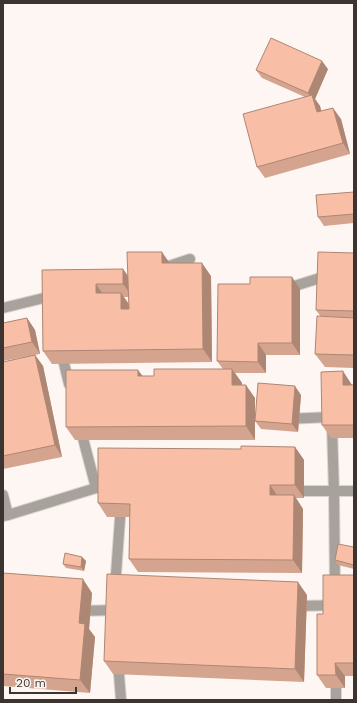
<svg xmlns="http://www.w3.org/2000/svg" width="357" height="703" viewBox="0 0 357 703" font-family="'Work Sans',sans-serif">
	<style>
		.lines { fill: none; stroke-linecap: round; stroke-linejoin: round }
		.street-casing { stroke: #dbd3d0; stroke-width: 12 }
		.street { stroke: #a7a39c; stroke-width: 10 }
		.wall { fill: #d5a48f; fill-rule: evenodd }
		.shaded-wall { fill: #ae8674 }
		.building { fill: #f8bfa6; stroke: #ae8674 }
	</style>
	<rect width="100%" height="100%" fill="#fef6f3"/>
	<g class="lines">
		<defs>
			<g id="street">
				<path d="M166,267L190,259"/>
				<path d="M285,289L320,278H325L329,282"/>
				<path d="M3,308L56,295"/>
				<path d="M61,351L69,384"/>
				<path d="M285,419L332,417V414"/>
				<path d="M332,426L334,492L335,588"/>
				<path d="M80,427L96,488L111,489"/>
				<path d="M291,491H354"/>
				<path d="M3,495L8,515L3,516"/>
				<path d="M8,515L96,488"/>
				<path d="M115,588L121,505"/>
				<path d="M293,606L354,605"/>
				<path d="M77,611L119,610"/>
				<path d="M118,662L121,700"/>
				<path d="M336,676V700"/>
			</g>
		</defs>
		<!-- street casing -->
		<use href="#street" class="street-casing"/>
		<!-- street -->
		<use href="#street" class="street"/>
	</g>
	<!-- wall -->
	<g class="wall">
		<path d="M328,69L315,99L320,106L321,111L341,119L350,154L265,178L257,167L305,97L262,78L256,70Z"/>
		<path d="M354,192V223L324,226L318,217Z"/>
		<path d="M354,253V368L325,367L315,354L321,317L316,310Z"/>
		<path d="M169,263L211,276L212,362L52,364L43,351L42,270L123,269L128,276ZM124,297H129V304Z"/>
		<path d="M300,289V355H266V373H235L242,383V385L255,398V440H75L66,427L142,376H154L223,369L217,361Z"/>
		<path d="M27,318L35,330L40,354L3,361V323Z"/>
		<path d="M35,355L43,366L62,457L3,469V362Z"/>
		<path d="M352,385H354V438H331L322,425Z"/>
		<path d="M301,395L298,432L261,429L255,421Z"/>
		<path d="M295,447L304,460V498H296L303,509L302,573L138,572L129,559L130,517H107L98,503L241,449Z"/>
		<path d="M354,547V569L338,565L335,560Z"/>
		<path d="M82,557L86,561L84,571L66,568L63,564Z"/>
		<path d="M3,573L92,593L89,629L95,637L90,693L3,686Z"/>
		<path d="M354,575V676H345V688H326L317,675L323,614Z"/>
		<path d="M307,595L304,682L113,674L104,661Z"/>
	</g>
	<!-- shaded-wall -->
	<g class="shaded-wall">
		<path d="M322,61L328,69L315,99L320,106L325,124L317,112L314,101L308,93Z"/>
		<path d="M333,108L341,119L350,154L343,143Z"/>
		<path d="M162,252L171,265L162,263Z"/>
		<path d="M202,263L211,276L212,362L203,349Z"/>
		<path d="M123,269L132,282L133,297L123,284Z"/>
		<path d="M292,277L300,289V355L292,343Z"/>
		<path d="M96,284L105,297L96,293Z"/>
		<path d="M121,293L130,306V323L121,309Z"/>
		<path d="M27,318L35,330L40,354L32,342Z"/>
		<path d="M258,343L266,355V373L258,362Z"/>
		<path d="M35,355L43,366L62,457L55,445Z"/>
		<path d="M232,369L242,383V398L232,385Z"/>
		<path d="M138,370L148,383L138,376Z"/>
		<path d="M343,371L352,385H343Z"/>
		<path d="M246,385L255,398V440L246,426Z"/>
		<path d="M295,386L301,395L298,432L292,424Z"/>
		<path d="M295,447L304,460V498L295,485Z"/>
		<path d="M270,485L279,498L270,495Z"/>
		<path d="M294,495L303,509L302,573L293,560Z"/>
		<path d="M82,557L86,561L84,571L81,567Z"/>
		<path d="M83,579L92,593L89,629L95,637L90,693L80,680L79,623Z"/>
		<path d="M298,582L307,595L304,682L295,669Z"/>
		<path d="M335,663L345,676V688L336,675Z"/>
	</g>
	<!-- building -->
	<g class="building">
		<path d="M271,38L322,61L308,93L256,70Z"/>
		<path d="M312,95L317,112L333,108L343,143L257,167L243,114Z"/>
		<path d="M354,192V214L318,217L316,195Z"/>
		<path d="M127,252H162V263H202L203,349L43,351L42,270L123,269V284H96V293H121V309H129Z"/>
		<path d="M318,252L354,253V311L316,310Z"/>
		<path d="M250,277H292V343H258V362L217,361L218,284H250Z"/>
		<path d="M317,316L354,318V355L315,354Z"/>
		<path d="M27,318L32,342L3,348V323Z"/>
		<path d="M35,355L55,445L3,456V362Z"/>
		<path d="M154,369H232V385H246V426L66,427V370H138V376H154Z"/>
		<path d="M343,371V385H354V425H322L321,372Z"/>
		<path d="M258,383L295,386L292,424L255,421Z"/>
		<path d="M241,446L295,447V485H270V495H294L293,560L129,559L130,504L98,503V448L241,449Z"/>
		<path d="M338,544L354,547V565L335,560Z"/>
		<path d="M65,553L82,557L81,567L63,564Z"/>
		<path d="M3,573L83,579L79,623L85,624L80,680L3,674Z"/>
		<path d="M107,574L298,582L295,669L104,661Z"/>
		<path d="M323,575H354V663H335L336,675H317V614H323Z"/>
	</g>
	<!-- border -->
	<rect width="357" height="703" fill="none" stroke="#3c3431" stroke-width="8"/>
	<!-- scale -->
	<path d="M10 687v6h66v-6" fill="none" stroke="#3c3431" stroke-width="2"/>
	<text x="16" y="687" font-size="12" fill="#3c3431" stroke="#fef6f3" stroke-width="3" paint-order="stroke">20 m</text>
</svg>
